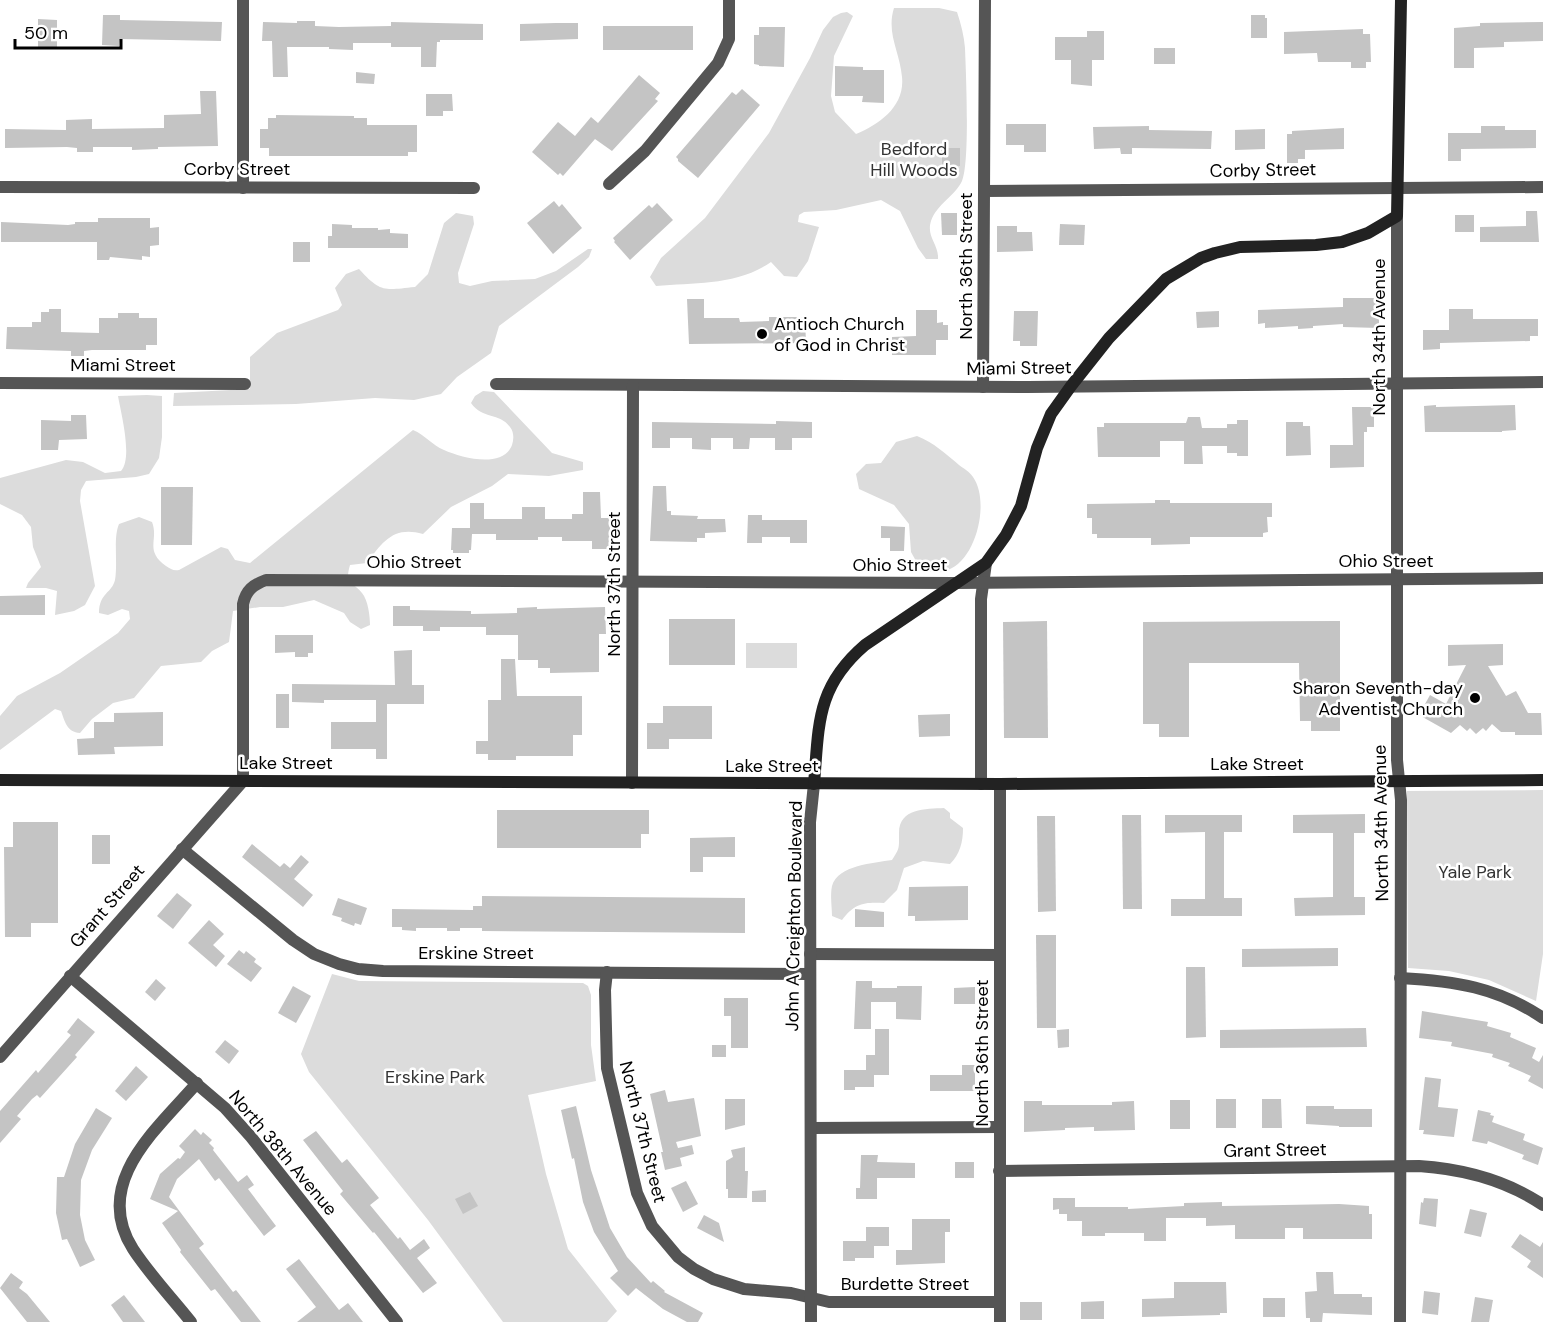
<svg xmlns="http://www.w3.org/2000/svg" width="1543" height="1322" viewBox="0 0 1543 1322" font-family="'DM Sans',sans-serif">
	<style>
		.green { fill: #dcdcdc }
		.building { fill: #c4c4c4 }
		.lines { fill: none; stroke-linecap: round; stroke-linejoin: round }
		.street { stroke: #555; stroke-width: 12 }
		.secondary { stroke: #222; stroke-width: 12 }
		.poi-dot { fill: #000; stroke: #fff; stroke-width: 2 }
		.labels { text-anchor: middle; stroke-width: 5; stroke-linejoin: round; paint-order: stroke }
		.park-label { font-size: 18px; fill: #333; stroke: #fff }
		.street-label { font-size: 18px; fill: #000; stroke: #fff }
		.poi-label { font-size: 18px; fill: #000; stroke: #fff; text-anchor: start }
	</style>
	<rect width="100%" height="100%" fill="#fff"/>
	<!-- green -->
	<g class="green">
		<path d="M894,8H939L957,12C961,24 964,36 965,48C966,72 970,162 962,181C955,196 937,204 931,221C926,237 939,244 938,259H926L918,248L900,211L881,200L836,210L804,212L799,215L798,222L819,227L808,261L797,277L784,276L771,262C736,286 696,282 656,286L650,277L661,258L705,218L769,133L810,58L823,30L833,17L841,13L847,12L853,16L834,56L831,96L835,112L856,134C880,124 905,106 902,77C900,52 886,33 894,8Z"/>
		<path d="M456,213L473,216L474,224L458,273L459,283L470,286L492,281L535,279L556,271L588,249H592L589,257L578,267L499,326L491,353L457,377L441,394L414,400L375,398L296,404L173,406L174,393L250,389V357L277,333L338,310L342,305L335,288L346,274L359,269C381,293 384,290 415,287L428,274L444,223Z"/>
		<path d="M483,391L494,392L552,453L583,462V470L549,476L508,474L492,486L451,507L423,534C394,526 383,541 367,563L350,565C344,586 353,581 362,593C368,600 370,616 370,625L361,629L350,622L344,613L314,600L283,607H260L233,611L229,642L212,651L201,662L161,666L134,698L113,703L92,719L80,733C67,732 65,722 61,711L55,709L0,750V716L17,696L60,673L118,633L130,619L129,611L122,609L108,615L99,613C99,593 112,593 115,580C118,562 113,538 119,524L139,517L152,522C159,540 144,550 166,566C171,569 173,571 179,570L221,547L228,549L235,560L250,563L413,430C425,435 432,445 444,450C462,458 503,469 512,445C514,439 514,432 510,427C499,412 483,420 471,403L475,396Z"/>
		<path d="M147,395L162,396V437L159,458L149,474L136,477L86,481L81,490L80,501L95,586L85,605L74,611L55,615L57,591L46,588H26L28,583L41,567L33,547L31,527L22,515L0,504V478L66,460L83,462L105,473L121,471C133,458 121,413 118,396Z"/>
		<path d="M917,436C934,443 945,453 959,465C963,468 970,472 973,477C990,501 977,559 948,570C939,574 931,572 921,570L911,552L909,524L894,505L859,489L856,474L866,464L881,463L896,442Z"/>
		<rect x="746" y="643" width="51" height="25"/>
		<path d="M1543,790V954L1536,1001L1489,980L1449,971L1408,968L1407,791Z"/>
		<path d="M944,808L950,813V818L963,828C963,842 960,854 950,864L923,861L904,868L897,890L884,903C864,902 855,903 842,920L832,916C832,907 830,895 832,886C838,865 874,863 892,860C900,848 899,848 899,833C899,808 926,809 944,808Z"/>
		<path d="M332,974L359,981L583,983L588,986L591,995V1045L596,1081L528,1095L546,1174L568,1249L617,1311L607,1322H503L428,1220L309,1072L301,1054Z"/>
	</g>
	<!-- building -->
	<g class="building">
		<path d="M103,15H120V20L222,22L221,41L120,39L119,46L102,45Z"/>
		<path d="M1251,15H1265V18H1267V38H1251Z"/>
		<path d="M38,19L57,20V47H38Z"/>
		<path d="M297,21H315V26L339,27L391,26V22L483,24V40H440V42H437L436,67H421V47H391V43H353V50L329,49V47H287L288,77H273L272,41H262L263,22L297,23Z"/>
		<path d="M1543,22V41L1504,42V47L1474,48V68H1454V28L1480,26V23Z"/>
		<path d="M556,23H578V39L520,41V24Z"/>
		<rect x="603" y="26" width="90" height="24"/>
		<path d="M759,27H785L784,67L759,66V65L754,64V35H759Z"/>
		<path d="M1363,29V34H1370L1371,62H1366V68H1351V62H1318L1317,53L1284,54V32Z"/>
		<path d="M1087,31H1104V60H1092V86L1071,84V60H1055V37H1087Z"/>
		<rect x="1154" y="48" width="21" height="16"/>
		<path d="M835,66L863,67V70H884V103L862,102L863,96H835Z"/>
		<path d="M356,72L375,74L374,84L356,83Z"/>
		<path d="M639,75L660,93L655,99L658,101L612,151L595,139L563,176L560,173L558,175L532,152L558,122L575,136L591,117L598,123Z"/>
		<path d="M742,89L760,105L698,178L678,161V159L676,157L732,92L736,95Z"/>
		<path d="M200,91H216L218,146L158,147V149L132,150V147H93V152H77V148L67,147L5,148V129L66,130V120L92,119V129L164,128V115L201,114Z"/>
		<path d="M426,94H452L453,111H443V116H426Z"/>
		<path d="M276,115L354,116V118H367V125H417V152H408V156H269V148H260V129H268V118H276Z"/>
		<path d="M1006,124H1046V152H1024V145H1006Z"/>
		<path d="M1149,126V130L1212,131L1211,149L1132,148V154H1121L1120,148L1094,149L1093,127Z"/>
		<path d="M1481,126H1505V130H1536V148L1461,149V161H1448V133H1481Z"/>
		<path d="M1344,128V149L1305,150V159H1298V163H1287V134H1292V131Z"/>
		<path d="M1265,129V149L1235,150V130Z"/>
		<rect x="942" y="148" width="18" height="18"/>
		<path d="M554,201L559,207L562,204L582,228L553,254L527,223Z"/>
		<path d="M657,203L673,220L630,260L614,242L615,241L613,238L649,205L652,208Z"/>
		<path d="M1526,211H1537L1539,242H1480V227L1526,226Z"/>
		<path d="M941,213H957V235H942Z"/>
		<rect x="1455" y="215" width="19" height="17"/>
		<path d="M98,218H150V228L159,227V245L150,246V257L142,256V260L110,257L109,260H97V242H1V222L68,225L75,224V222H98Z"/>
		<path d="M332,224L352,225V228H378V230L390,229V233L408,234V248H328V236H332Z"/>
		<path d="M1060,224L1085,225L1084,245H1059Z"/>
		<path d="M997,226H1017V232H1032L1033,251L997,252Z"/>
		<rect x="293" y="242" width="17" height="20"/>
		<path d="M1343,298H1379V328L1343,327V324L1313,326V328L1298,329V326L1265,328V323L1258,324V310L1343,307Z"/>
		<path d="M687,299H704V318H739L740,322L769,321V317H805L806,343L689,344Z"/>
		<path d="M49,309H61V332L99,333V318H118V313H139V318H157V345H146V350H92L84,351V356H71V351L6,349L7,327H32V322H41V312H49Z"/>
		<path d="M1449,309H1473V319H1538V336H1530V341L1440,343V349L1423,350V330H1449Z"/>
		<path d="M916,310H937V323L943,322V325H948V340H936V355H892V337L916,336Z"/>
		<path d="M1014,311H1038L1037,346H1020V341H1013Z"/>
		<path d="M1219,311V327L1197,328L1196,312Z"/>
		<path d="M1436,405V407L1515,405L1516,430L1502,431V432H1425L1424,406Z"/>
		<path d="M1352,407H1374V427H1367V432H1364V467L1330,468V445H1353Z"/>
		<path d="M71,415H86L87,439L59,440L58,450H41V420L71,421Z"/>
		<path d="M1188,417H1200L1202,428H1227V424H1237V420H1248V456H1237V453H1227V446H1202L1203,464H1184V441H1160V457H1098L1097,427H1104V423H1186Z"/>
		<path d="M776,421L812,422V438H792V450H775V438H750L749,449H733V438H711V450L692,449V438H670V448H652V422L776,424Z"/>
		<path d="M1286,422H1303V426H1310L1311,455L1286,456Z"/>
		<path d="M653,486H666L667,511H671V515L698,516L697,519H725L726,532L705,533V538H697V542L650,541Z"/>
		<path d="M161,487H193L192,545H161Z"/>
		<path d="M583,492H600L601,518H610V549H592V541H562V537H538V540H496V534H472L471,550H469V553H453V550H451L452,528H470V503H484V519H522V507H545V519H572V514H583Z"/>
		<path d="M1155,500H1170V503H1272V517H1267L1268,532L1263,533V537H1190V544L1151,545V538H1097V534H1092V518H1087V504L1155,503Z"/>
		<path d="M748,515H762V520H807V543H790V537H762V543H747Z"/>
		<path d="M881,526L905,527L904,551H890V538H881Z"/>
		<path d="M45,595V615H0V596Z"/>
		<path d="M393,606H410V610L471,611V614L517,613V608L537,607V609L605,607L606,634H599V672L550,673V668H538V660H518V635H486V627H440V631H423V626H393Z"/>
		<rect x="669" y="619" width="66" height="46"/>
		<path d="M1047,621L1048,738H1004L1003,622Z"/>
		<path d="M1340,621V731H1311V721H1300L1299,663H1189V737H1159V724H1143V622Z"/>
		<path d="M275,635H313V653H308V657H295V652L275,653Z"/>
		<path d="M1503,644V665L1488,666L1506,696L1516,691L1528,713H1541L1542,735H1515V732H1501L1492,724L1486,731L1483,728L1476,734L1470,728L1467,731L1460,725L1451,733L1419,715L1430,695L1446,704L1466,665L1448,666V645Z"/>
		<path d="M412,650V685H424V704H387V759H376V749H331V722H376V700H324V703L292,702V684L395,685L394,651Z"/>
		<path d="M501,659H515L517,696H582V735H573V756H516V760H488V754H476V741H488V700H501Z"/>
		<rect x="276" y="694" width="13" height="34"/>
		<path d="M663,706H712V739H669V749H647V723H663Z"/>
		<path d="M163,712V746L114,747L115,754L78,755L77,739L94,738V722H114V713Z"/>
		<path d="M950,714V736L919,737L918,715Z"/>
		<path d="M497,810H649V834H641V848H497Z"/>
		<path d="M1365,814V833H1354V897H1365V915L1295,916L1294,898L1333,897V833H1293V815Z"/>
		<path d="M1122,815H1141L1142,909H1123Z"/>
		<path d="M1165,815H1242V832H1224V898H1242V916H1171V899H1205V832L1165,833Z"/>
		<path d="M1037,816H1055L1056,911L1038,912Z"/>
		<path d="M13,822H58V923H31V937H5L4,847H13Z"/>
		<rect x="92" y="835" width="18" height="29"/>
		<path d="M735,837V857H703V872H690V838Z"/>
		<path d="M252,844L280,867L284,863L290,868L301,855L309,862L294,879L313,895L303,907L242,857Z"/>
		<path d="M968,886V920L915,921V916H908L909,887Z"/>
		<path d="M177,893L192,905L173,929L157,916Z"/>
		<path d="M482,896L745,898V933L482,931V928H460V931H447V928H416V931L402,930V927H392V909L473,910V906H482Z"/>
		<path d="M338,898L367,908L361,925L355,923L354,926L341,921L342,918L332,915Z"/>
		<path d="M855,909L884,912V927H855Z"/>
		<path d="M209,920L224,934L213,945L225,956L216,967L188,943Z"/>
		<path d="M1036,935H1056V1028H1037Z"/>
		<path d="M1338,948V966L1242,967V949Z"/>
		<path d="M239,950L244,954L246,951L256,959L254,962L262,968L251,982L227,964Z"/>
		<path d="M1186,967H1205L1206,1037L1186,1038Z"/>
		<path d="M156,979L166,988L155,1001L145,992Z"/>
		<path d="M856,981H872V988H897V986H922L921,1020L896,1019V1002H871V1029H854Z"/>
		<path d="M293,986L311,996L296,1023L278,1013Z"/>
		<path d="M975,987V1004H954V988Z"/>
		<path d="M724,998H748V1048H731V1016H724Z"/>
		<path d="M1422,1011L1488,1022L1487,1026L1511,1033L1510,1037L1536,1048L1532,1058L1539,1062L1543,1055V1089L1528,1081L1531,1076L1508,1066L1510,1063L1492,1057L1493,1054L1451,1046L1452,1042L1419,1038Z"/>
		<path d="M78,1018L95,1032L75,1055L77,1057L40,1098L37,1095L32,1099L17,1116L21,1119L0,1143V1111L36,1070L38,1073L71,1035L67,1032Z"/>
		<path d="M1366,1028L1367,1047L1220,1048V1030Z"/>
		<path d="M875,1029H889V1075H874V1087H855V1090H844V1070H866V1055H875Z"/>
		<path d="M1069,1029V1047L1058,1048L1057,1030Z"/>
		<path d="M225,1040L239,1051L229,1064L215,1052Z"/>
		<rect x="712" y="1045" width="14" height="12"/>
		<path d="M962,1065H975V1091H930V1075H962Z"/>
		<path d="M136,1066L148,1077L126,1101L115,1091Z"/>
		<path d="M1425,1077L1441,1079L1438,1107L1458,1109L1454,1137L1423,1134L1424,1130H1419Z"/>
		<path d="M665,1090L668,1102L694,1098L701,1136L676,1142L678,1148L692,1145L694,1154L680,1158L682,1166L665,1170L661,1152H663L650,1094Z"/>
		<path d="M725,1099H745V1125L725,1130Z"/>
		<rect x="1216" y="1099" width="20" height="29"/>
		<path d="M1262,1099H1281L1282,1128H1262Z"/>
		<rect x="1170" y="1100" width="20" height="29"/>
		<path d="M1024,1101H1042V1105H1112V1102L1134,1101L1135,1130L1094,1131V1127L1065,1128V1130L1024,1132Z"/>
		<path d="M576,1106L591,1170L610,1228L627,1257L651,1283L653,1281L665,1291L664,1292L703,1313L698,1322H687L663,1309L636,1288L628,1296L610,1278L618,1271L594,1232L583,1202L574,1158L572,1159L561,1110Z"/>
		<path d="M1306,1106H1334V1109H1372V1127H1339V1126L1306,1124Z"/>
		<path d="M96,1108L112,1118L92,1150L81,1180L80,1215L85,1240L95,1260L80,1267L67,1239L62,1240L56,1213L57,1177H64L75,1144Z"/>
		<path d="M1478,1110L1491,1113L1490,1115L1494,1116L1492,1122L1525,1134L1523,1140L1543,1148L1538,1165L1522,1159L1524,1155L1488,1141L1487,1144L1472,1141Z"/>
		<path d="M195,1129L201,1135L203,1132L212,1140L209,1143L214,1148L213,1150L238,1182L247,1175L254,1185L248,1189L276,1226L264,1236L219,1178L215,1181L199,1159L177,1179L169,1197L204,1244L199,1248L233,1292L236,1290L261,1322H241L215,1289L211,1291L180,1252L181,1250L162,1223L178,1211L150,1199L160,1174L178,1158L180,1159L185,1152L179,1146Z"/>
		<path d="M316,1131L342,1163L347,1159L379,1198L370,1205L398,1239L400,1237L410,1250L424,1239L430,1248L417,1258L437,1283L423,1293L374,1232L373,1233L340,1194L343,1191L303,1140Z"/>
		<path d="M745,1147V1171H748L747,1198H728V1189H726V1161L733,1157L731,1150Z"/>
		<path d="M861,1155H878L877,1162L915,1163V1178H877V1199H856V1188H860Z"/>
		<rect x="955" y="1162" width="19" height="16"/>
		<path d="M686,1181L698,1204L683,1212L671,1188Z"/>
		<path d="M766,1190V1202H752V1191Z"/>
		<path d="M470,1192L478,1206L463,1214L455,1199Z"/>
		<path d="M1053,1198H1075V1207H1128V1209L1184,1206V1203L1222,1202V1206L1339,1204L1369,1206V1214H1372V1239H1303V1228H1285V1239H1235V1225L1206,1226V1218H1166V1241H1144V1233H1105V1236H1082V1221H1067V1214H1059V1209L1053,1210Z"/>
		<path d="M1424,1198L1438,1199L1436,1227L1419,1224L1421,1202L1423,1203Z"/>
		<path d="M1470,1209L1487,1213L1481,1237L1464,1233Z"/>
		<path d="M704,1215L719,1223L724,1242L697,1228Z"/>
		<path d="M912,1219H950V1232H945V1263L896,1265V1250H912Z"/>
		<path d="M866,1227H889V1246H874V1258H855V1261H843V1241H866Z"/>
		<path d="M1520,1234L1540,1247L1543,1242V1278L1527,1267L1531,1261L1511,1247Z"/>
		<path d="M299,1259L339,1310L348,1303L363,1322H297L316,1307L286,1269Z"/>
		<path d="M1316,1272H1333L1334,1294H1362V1297H1372V1315L1323,1313L1322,1322H1310V1318H1306L1305,1292L1317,1291Z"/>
		<path d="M11,1273L23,1282L19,1288L27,1294L50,1322H27L0,1288Z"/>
		<path d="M1174,1282H1226L1227,1313H1220V1315L1142,1317V1299L1174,1298Z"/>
		<path d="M1424,1291L1440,1293L1438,1315L1422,1313Z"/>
		<path d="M124,1295L145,1322H123L111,1305Z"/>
		<path d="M1475,1297L1493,1300L1489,1322H1471Z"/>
		<rect x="1263" y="1298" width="22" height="19"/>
		<path d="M1104,1301V1319H1081V1302Z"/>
		<rect x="1020" y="1302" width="22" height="18"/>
	</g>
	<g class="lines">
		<!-- street -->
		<g class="street">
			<path d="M243,0V188"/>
			<path d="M609,184L645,151L718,63L729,39V0"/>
			<path d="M0,187L474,188"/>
			<path d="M984,191L1543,187"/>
			<path d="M1397,216V760L1401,800L1400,1322"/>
			<path d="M0,383L245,384"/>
			<path d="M496,384L1028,387L1543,382"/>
			<path d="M983,387L985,0"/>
			<path d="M632,783L633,385"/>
			<path d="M981,784V599L986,563"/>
			<path d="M182,849L293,940L314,954L339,964L358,969L383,971L810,974"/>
			<path d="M810,954L1000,955"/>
			<path d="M607,972L605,990L607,1068L637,1193L652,1226L678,1257L694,1269L713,1279L744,1289L791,1293L829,1302H1000"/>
			<path d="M70,976L225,1108L251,1137L397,1322"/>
			<path d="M1400,978C1455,981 1497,987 1543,1018"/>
			<path d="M0,1057L243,781V604C246,590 253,585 266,580L955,583L1543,578"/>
			<path d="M811,1128L1000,1127"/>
			<path d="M999,1171L1419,1166C1463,1169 1506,1180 1543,1205"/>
			<path d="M191,1322C172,1298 150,1275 133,1249C91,1183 157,1129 197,1083"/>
			<path d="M811,1322L810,822L814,784"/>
			<path d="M1000,1322V784"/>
		</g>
		<!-- secondary -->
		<g class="secondary">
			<path d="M0,780L1000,784L1543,780"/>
			<path d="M814,784C819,724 816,687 865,645L986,563L1006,535L1021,506L1037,448L1051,414L1071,386L1109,338L1166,279L1201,258L1215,253L1240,247L1316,245L1342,242L1368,233L1397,216L1401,0"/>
		</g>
	</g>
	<!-- markers -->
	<g class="poi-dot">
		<circle cx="762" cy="334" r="6"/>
		<circle cx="1475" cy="698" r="6"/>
	</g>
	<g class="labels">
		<!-- park labels -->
		<g class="park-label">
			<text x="914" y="155">Bedford<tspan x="914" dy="21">Hill Woods</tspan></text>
			<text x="1475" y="878">Yale Park</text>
			<text x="435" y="1083">Erskine Park</text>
		</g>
		<!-- street labels -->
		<g class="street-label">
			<text x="237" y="175">Corby Street</text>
			<text transform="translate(1263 170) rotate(-1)" y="6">Corby Street</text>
			<text transform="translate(966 266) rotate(-90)" y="6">North 36th Street</text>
			<text transform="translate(1379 337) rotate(-90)" y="6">North 34th Avenue</text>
			<text x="123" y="371">Miami Street</text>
			<text transform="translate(1019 368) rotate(-1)" y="6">Miami Street</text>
			<text x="1386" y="567">Ohio Street</text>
			<text x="414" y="568">Ohio Street</text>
			<text x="900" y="571">Ohio Street</text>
			<text transform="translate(614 584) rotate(-90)" y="6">North 37th Street</text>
			<text x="286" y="769">Lake Street</text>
			<text x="1257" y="770">Lake Street</text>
			<text x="772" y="772">Lake Street</text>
			<text transform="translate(1381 823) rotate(-91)" y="6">North 34th Avenue</text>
			<text transform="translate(107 906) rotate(-49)" y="6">Grant Street</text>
			<text transform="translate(794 916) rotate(-89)" y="6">John A Creighton Boulevard</text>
			<text x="476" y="959">Erskine Street</text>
			<text transform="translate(982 1053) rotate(-90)" y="6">North 36th Street</text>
			<text transform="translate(643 1132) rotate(76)" y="6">North 37th Street</text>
			<text transform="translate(1275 1150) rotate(-1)" y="6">Grant Street</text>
			<text transform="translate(283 1153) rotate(50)" y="6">North 38th Avenue</text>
			<text x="905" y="1290">Burdette Street</text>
		</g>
		<!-- poi labels -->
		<g class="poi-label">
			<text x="774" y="330">Antioch Church<tspan x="774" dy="21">of God in Christ</tspan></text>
			<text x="1463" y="694" text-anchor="end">Sharon Seventh-day<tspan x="1463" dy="21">Adventist Church</tspan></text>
		</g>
	</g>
	<!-- scale -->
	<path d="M15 39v9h106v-9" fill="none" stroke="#000000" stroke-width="3"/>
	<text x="24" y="39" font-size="18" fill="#000000" stroke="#ffffff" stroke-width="4.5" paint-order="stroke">50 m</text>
</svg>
